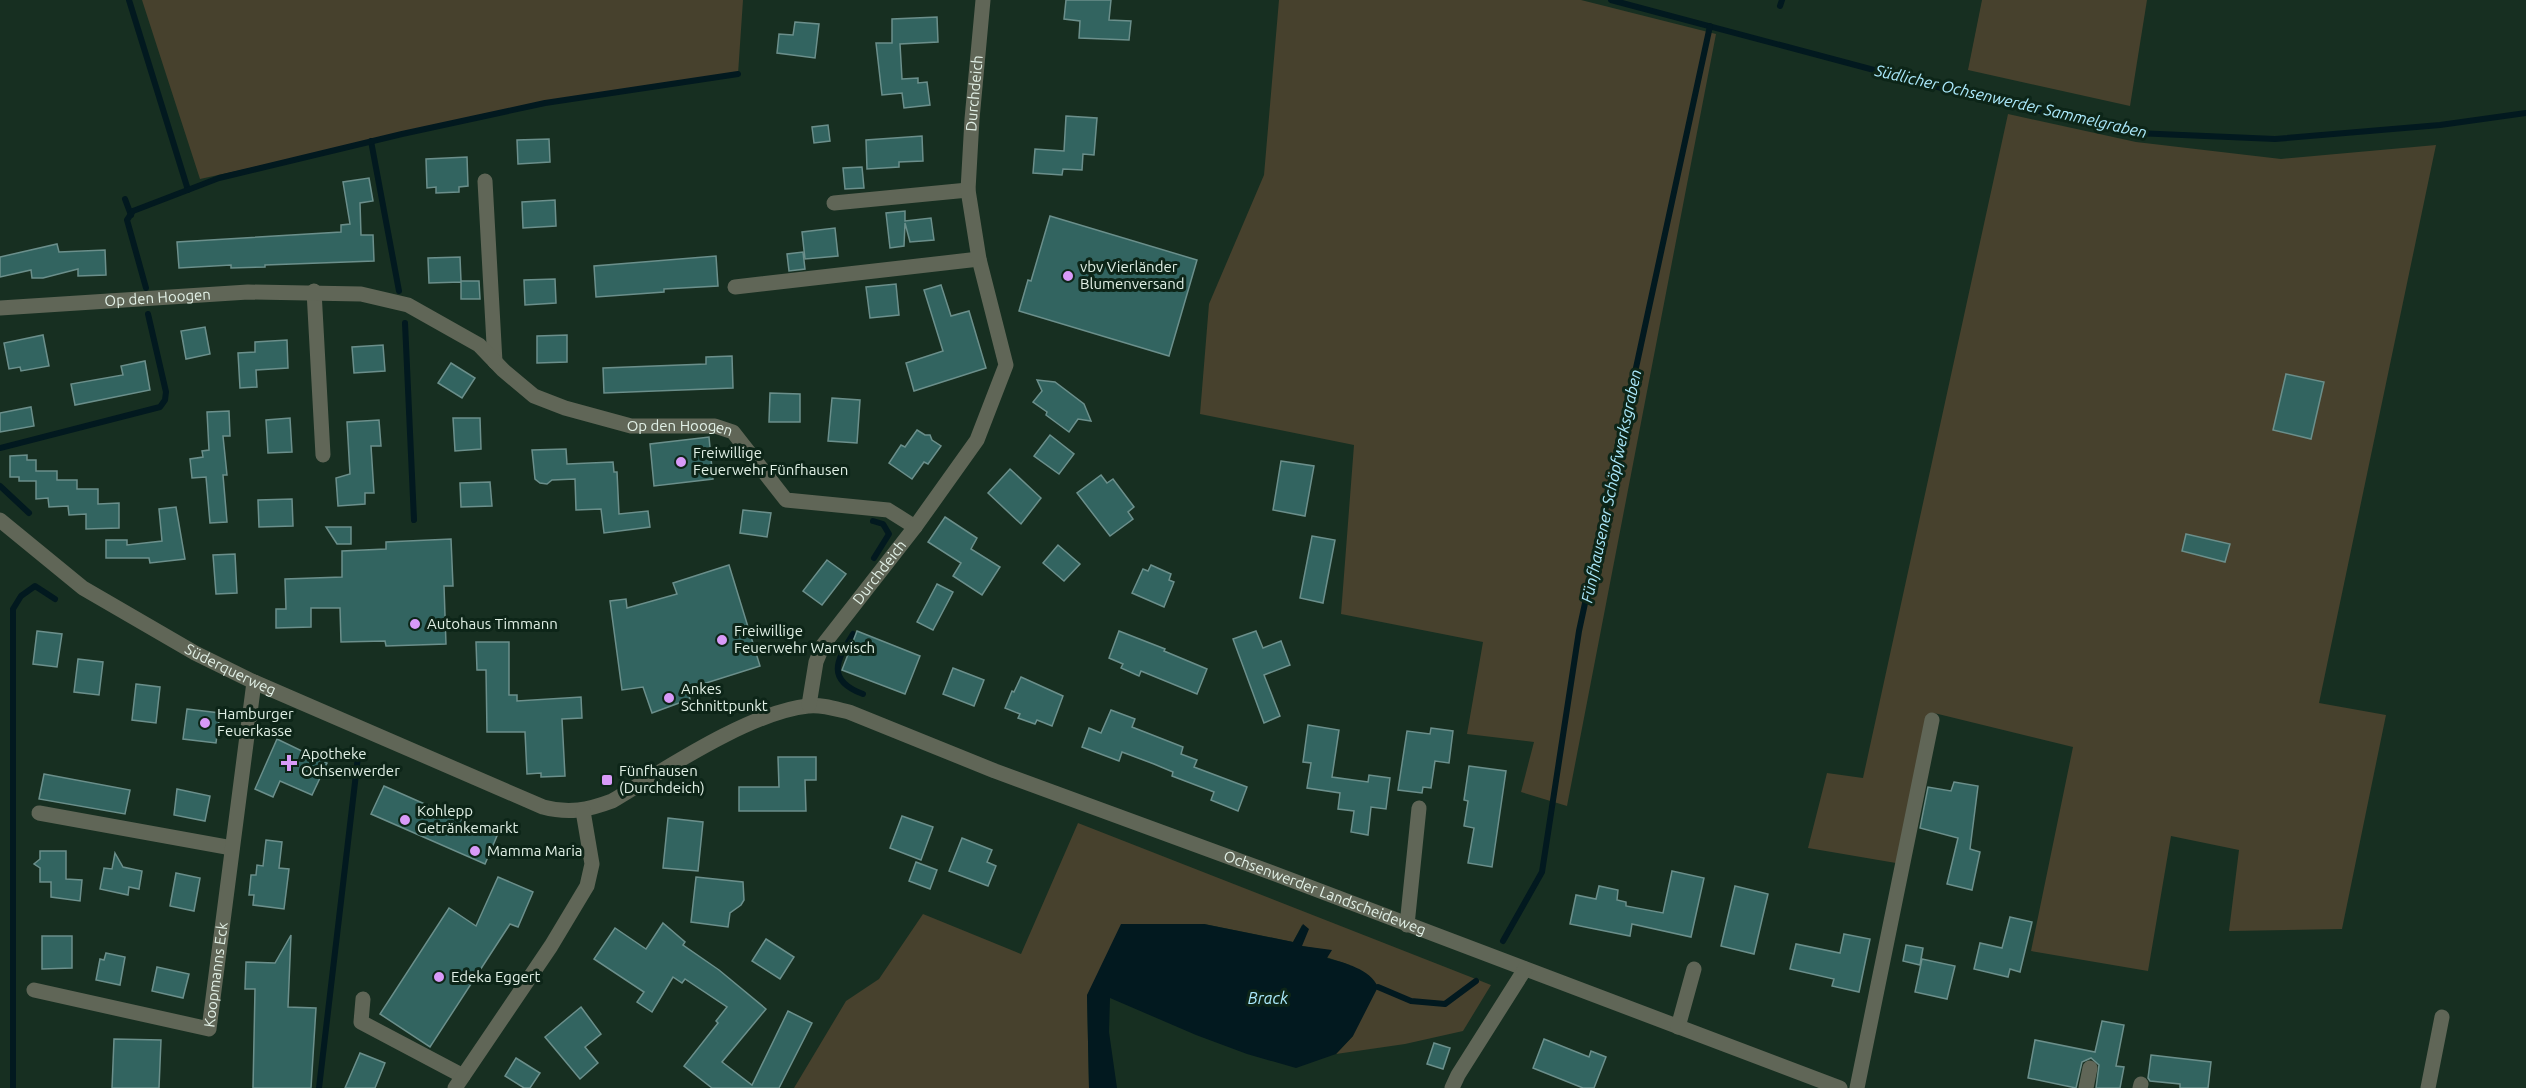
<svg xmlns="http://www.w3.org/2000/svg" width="2526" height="1088" viewBox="0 0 2526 1088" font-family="Ubuntu,sans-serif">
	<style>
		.green { fill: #47412d }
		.water { fill: #02191f }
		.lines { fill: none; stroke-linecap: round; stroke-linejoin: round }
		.stream { stroke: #02191f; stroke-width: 6 }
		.building { fill: #326460; stroke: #6b8f8b; stroke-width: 1.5 }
		.minor { stroke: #606657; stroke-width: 15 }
		.poi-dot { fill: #d89af8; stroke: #0d2518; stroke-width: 2 }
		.labels { text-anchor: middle; stroke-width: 6; stroke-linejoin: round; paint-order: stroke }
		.street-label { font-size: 15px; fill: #e1f0e6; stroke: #0d2518 }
		.poi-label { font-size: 15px; fill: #e1f0e6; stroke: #0d2518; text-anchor: start }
		.water-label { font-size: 16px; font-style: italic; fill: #aceafd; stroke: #0d2518 }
	</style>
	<rect width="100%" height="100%" fill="#172f21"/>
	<!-- green -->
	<g class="green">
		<path d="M142,0H743L738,74L545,103L200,179Z"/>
		<path d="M1279,0H1581L1716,34L1567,806L1521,792L1534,742L1467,734L1483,642L1341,614L1354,445L1200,414L1209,304L1264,175Z"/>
		<path d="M1982,0H2147L2130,106L1968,70Z"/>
		<path d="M2008,114L2136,142L2281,159L2436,145L2319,703L2386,715L2342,929L2229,931L2239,850L2171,836L2148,971L2031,951L2073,747L1934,713L1896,863L1808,848L1827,773L1863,778Z"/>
		<path d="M1078,823L1491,985L1463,1031L1405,1044L1336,1054L1353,1036L1350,965L1326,957L1331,951L1302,946V925L1293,942L1204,924L1087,995L1089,1088H794L846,1001L879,979L923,914L1021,954Z"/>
	</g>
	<!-- water -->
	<path class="water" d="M1121,924H1204L1293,942L1303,924L1309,929L1302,946L1332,950L1327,958C1345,963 1370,969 1378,987L1353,1036L1336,1054L1296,1068L1247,1054L1196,1035L1110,998L1109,1032L1117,1088H1089L1087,995Z"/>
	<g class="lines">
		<!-- stream -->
		<g class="stream">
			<path d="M129,0L188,190"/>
			<path d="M1611,0L1964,94L2136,133L2275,139L2440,125L2526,113"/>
			<path d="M1780,6L1782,0"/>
			<path d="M371,141L399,291"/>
			<path d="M125,199L131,215"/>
			<path d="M146,288L127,220L133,211L219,178L402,134L545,103L738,74"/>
			<path d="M405,323L414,520"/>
			<path d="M0,448L160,407L165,400L166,392L148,314"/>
			<path d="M0,486L29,513"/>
			<path d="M873,521L883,524L889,534L874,558"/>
			<path d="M853,634C836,661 826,680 863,694"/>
			<path d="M1503,941L1542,872L1579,631L1710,26"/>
			<path d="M1378,987L1411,1001L1445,1004L1476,981"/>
			<path d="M13,1088V609L21,596L35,586L55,599"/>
			<path d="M319,1088L358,757"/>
		</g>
	</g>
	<!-- building -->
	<g class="building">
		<path d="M1066,0H1111L1109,20L1131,21L1129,40L1079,38L1080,21L1064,19Z"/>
		<path d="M937,17L938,42L900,44L902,79L918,78V83L927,82L930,105L904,108L902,93L882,95L876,43H892V19Z"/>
		<path d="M795,22L819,24L815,58L777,53L779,34L793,35Z"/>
		<path d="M1066,116L1097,118L1094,155L1083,154L1082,170L1063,169L1062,175L1033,173L1035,149L1064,151Z"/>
		<path d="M828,125L830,141L814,143L812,127Z"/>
		<path d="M922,136L923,161L899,162V167L867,169L866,140Z"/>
		<path d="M549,139L550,162L518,164L517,140Z"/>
		<path d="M467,157L468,186L459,187V192L436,193V187L427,188L426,159Z"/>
		<path d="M862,167L864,188L845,189L843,168Z"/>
		<path d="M369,178L373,201L360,203L361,235H373L374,261L265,265V267L231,268V265L179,268L177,242L341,232V225L350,224L343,182Z"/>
		<path d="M555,200L556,226L523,228L522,202Z"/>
		<path d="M905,211V221L931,218L934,240L910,242L905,223L904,246L890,248L886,213Z"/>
		<path d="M1050,216L1197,260L1169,356L1019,311L1028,280L1031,281Z"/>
		<path d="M835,228L838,256L805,259L802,232Z"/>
		<path d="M57,244L59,252L105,250L106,275L78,276V269L43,278H32L31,270L0,277V257Z"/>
		<path d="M803,252L805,269L789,271L787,254Z"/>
		<path d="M716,256L718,286L664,289V292L596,297L594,266Z"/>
		<path d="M460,257L461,281H479L480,299H461V282L429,283L428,258Z"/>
		<path d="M555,279L556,303L525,305L524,280Z"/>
		<path d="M896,284L899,315L870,318L866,287Z"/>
		<path d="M941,285L951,316L969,311L986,368L914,391L906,363L943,351L924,290Z"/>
		<path d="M205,327L210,354L186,359L181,331Z"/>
		<path d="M43,335L49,366L21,371L20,367L9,369L4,343Z"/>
		<path d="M567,335V362L537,363V336Z"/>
		<path d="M287,340L288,368L256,370L257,387L240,388L238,353L255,352V342Z"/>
		<path d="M383,345L385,371L354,373L352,347Z"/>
		<path d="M732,356L733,388L604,393L603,368L706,364V357Z"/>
		<path d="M145,361L150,390L75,405L71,384L123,375L121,366Z"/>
		<path d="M451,363L475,378L462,398L438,383Z"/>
		<path d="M2286,374L2324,382L2311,439L2273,430Z"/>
		<path d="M1037,380L1055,382L1084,404L1091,421L1078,419L1069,432L1046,415L1047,412L1033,402L1042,391Z"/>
		<path d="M770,393L800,394V422H769Z"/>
		<path d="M832,398L860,400L857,443L828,441Z"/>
		<path d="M31,407L34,426L0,432V413Z"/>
		<path d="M229,411L230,436H223L227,475H223L227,522L210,523L206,477L192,478L190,459L203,457L202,451L209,450L207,412Z"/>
		<path d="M290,418L292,452L268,453L266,420Z"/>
		<path d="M453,418H480L481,449L455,451Z"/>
		<path d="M379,420L381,446H371L374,493H365V504L338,506L336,478L350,474L347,422Z"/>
		<path d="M917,430L925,435H930L932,440L941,446L928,464L924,462L912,479L889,463L901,445L905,447Z"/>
		<path d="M1050,435L1074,454L1059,474L1034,456Z"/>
		<path d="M709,437L713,479L654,486L650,444Z"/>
		<path d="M566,449L567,464L613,462L614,472H617L619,514L648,511L650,527L604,533L601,509L576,510L575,479L552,480L547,484L540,483L535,479L532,450Z"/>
		<path d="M27,455V460H36V471H57V480H77V489H98V504L119,503V528L86,529V514L69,515L68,506L49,507L48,498L36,499V481H19V477H10V456Z"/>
		<path d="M1281,461L1314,466L1305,516L1273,510Z"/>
		<path d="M1010,469L1041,498L1021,524L988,493Z"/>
		<path d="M1101,475L1107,483L1113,479L1134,507L1128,512L1133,519L1110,536L1077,493Z"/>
		<path d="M490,482L492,506L461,507L460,483Z"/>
		<path d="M292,499L293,526L259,527L258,500Z"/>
		<path d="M176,507L185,559L150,563L149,558H106V540H127V545L162,541L159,509Z"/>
		<path d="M743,510L771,513L767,537L740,533Z"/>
		<path d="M945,517L977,538L971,549L1000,567L982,595L953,576L961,563L928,542Z"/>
		<path d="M326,527H351V544H337Z"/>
		<path d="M2186,534L2230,544L2225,562L2182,551Z"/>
		<path d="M1312,536L1335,540L1323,603L1300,598Z"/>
		<path d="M451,539L453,586H444L446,644L386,646L385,641L341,642L340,608H311V627L276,628V609H286L285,579L342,577V551L386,549V542Z"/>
		<path d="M1058,545L1080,564L1064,581L1043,563Z"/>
		<path d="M235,554L237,593L216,594L213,555Z"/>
		<path d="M827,560L846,574L822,605L803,591Z"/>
		<path d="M729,565L760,666L687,689L690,699L652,713L643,687L622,690L610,601L626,599L627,608L677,594L673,583Z"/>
		<path d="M1151,565L1171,574L1169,580L1174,582L1164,607L1132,593L1143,569L1148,571Z"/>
		<path d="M937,584L953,592L933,630L917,622Z"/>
		<path d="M37,631L62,634L57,667L33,664Z"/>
		<path d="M857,631L920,656L905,694L842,670Z"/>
		<path d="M1119,631L1165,649L1164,651L1207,669L1197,694L1141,671L1139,676L1121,668L1123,664L1109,658Z"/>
		<path d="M1256,631L1263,648L1281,641L1290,665L1264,675L1280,716L1264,723L1233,639Z"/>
		<path d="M476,642H509V695H517V701L581,697L582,718L562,719L565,776L541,777V773L527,774L525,732H487L486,670H477Z"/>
		<path d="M78,659L103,662L99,695L74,692Z"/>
		<path d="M953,668L984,680L974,706L943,694Z"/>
		<path d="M1021,677L1063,696L1052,726L1037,720L1035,724L1018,718L1020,714L1005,708L1012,691L1014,692Z"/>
		<path d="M136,684L160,687L156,723L132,720Z"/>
		<path d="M187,709L220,713L216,743L183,739Z"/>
		<path d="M1111,710L1135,719L1132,727L1183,747L1181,754L1197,760L1194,767L1247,787L1238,811L1211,800L1214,792L1172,776L1173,772L1154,764L1122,752L1119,761L1082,747L1089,728L1101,733Z"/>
		<path d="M1308,725L1339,730L1332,777L1368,782L1369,775L1390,778L1386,809L1371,807L1368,835L1351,832L1354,811L1338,809L1340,793L1307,788L1311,763L1303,762Z"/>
		<path d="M1431,728L1453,731L1449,763L1435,761L1431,788L1423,787L1422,793L1398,790L1407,731L1430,734Z"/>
		<path d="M277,739L327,763L312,795L280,781L273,797L255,789Z"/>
		<path d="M778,757H816V780H805L806,811H739V787H779Z"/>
		<path d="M1469,766L1506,771L1492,867L1468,863L1474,828L1464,826L1468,801L1464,800Z"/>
		<path d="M44,774L130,790L125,814L39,799Z"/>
		<path d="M1954,782L1978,786L1970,849L1980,852L1972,890L1947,884L1958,838L1920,828L1928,787L1951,791Z"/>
		<path d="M384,786L497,836L485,864L371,814Z"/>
		<path d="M177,789L210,796L205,821L174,815Z"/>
		<path d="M902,816L933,827L921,860L890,848Z"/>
		<path d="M668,818L703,822L698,871L663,868Z"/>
		<path d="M962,838L992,850L987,862L996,866L988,886L949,871Z"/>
		<path d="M266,840L282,842L279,868L289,869L284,909L253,905L254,895H249L251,875H256L257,865L263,866Z"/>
		<path d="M40,851H66V879L82,880L80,901L51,897V882H40V868L34,864L40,859Z"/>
		<path d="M115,853L123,867L142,871L139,889L129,887L128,895L100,889L104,868L112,869Z"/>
		<path d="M916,862L937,870L930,889L909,881Z"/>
		<path d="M1672,871L1704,878L1691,937L1632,924L1630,936L1570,924L1576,895L1596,899L1599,886L1618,890L1617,900L1626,902V906L1663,913Z"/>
		<path d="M176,873L200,878L194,911L170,906Z"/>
		<path d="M498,877L533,892L518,927L510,924L430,1047L380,1014L449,908L476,926Z"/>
		<path d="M696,877L743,882L744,900L741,905L730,913L728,927L691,922Z"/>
		<path d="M1735,886L1768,894L1754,954L1721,946Z"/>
		<path d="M2010,917L2032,922L2020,972L2010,969L2008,977L1974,969L1980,943L2002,948Z"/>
		<path d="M663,923L685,942L683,945L719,970L766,1009L722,1062L752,1085L788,1011L812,1023L779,1088H712L684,1066L718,1023L716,1021L727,1007L685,979L682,983L673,977L652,1012L637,1002L644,992L594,959L615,928L646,949Z"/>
		<path d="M1844,934L1870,939L1859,992L1832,986L1834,979L1790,969L1796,944L1840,953Z"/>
		<path d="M291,935L288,1007L316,1008L311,1088H253L255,989H245L246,962L275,963Z"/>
		<path d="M42,936H72V968L42,969Z"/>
		<path d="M766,939L794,957L780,979L752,961Z"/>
		<path d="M1906,945L1923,948L1920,965L1903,961Z"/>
		<path d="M106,953L125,957L120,985L96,980L100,959L104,960Z"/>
		<path d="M1922,959L1955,966L1947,999L1915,992Z"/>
		<path d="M157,967L189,974L183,998L152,991Z"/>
		<path d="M581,1007L601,1034L585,1047L598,1063L580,1079L545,1037Z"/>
		<path d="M2102,1021L2124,1025L2116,1066L2124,1067L2120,1088H2096L2099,1065L2091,1058L2082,1062L2076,1088L2028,1078L2035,1040L2095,1052Z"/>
		<path d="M114,1039L161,1040L159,1088H112Z"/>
		<path d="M1544,1039L1589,1057L1591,1051L1606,1057L1594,1088H1583L1533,1068Z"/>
		<path d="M1434,1043L1450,1048L1443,1069L1427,1064Z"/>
		<path d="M360,1053L385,1063L375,1088H345Z"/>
		<path d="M2151,1055L2211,1062L2208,1088H2180V1084L2150,1081L2148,1078Z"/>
		<path d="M516,1058L540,1073L530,1088H524L505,1076Z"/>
	</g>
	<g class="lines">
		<!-- minor -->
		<g class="minor">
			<path d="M485,181L495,362"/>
			<path d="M834,203L968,190"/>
			<path d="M735,287L979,259"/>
			<path d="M314,291L323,455"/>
			<path id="s1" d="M0,308L248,292L361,294L408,305L479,345L503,370L534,396L565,408L631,426H715L733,432L786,500L888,510L915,527"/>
			<path id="s2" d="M0,520L83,588L195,653L254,682L543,807C569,814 588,810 612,801C664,770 750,712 808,706C821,704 836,709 849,712L995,771L1278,875L1840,1088"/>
			<path id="s3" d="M809,705L816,662L823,645L915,527L977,440L1006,365L979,259L968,190L972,119L983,0"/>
			<path d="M39,813L232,848"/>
			<path d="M1407,925L1419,808"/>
			<path id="s4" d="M34,990L209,1029L254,682"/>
			<path d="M363,999L361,1022L463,1076"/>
			<path d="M1678,1027L1694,969"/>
			<path d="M455,1088L551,946L587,886L592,864L583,811"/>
			<path d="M1452,1088L1458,1075L1525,969"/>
			<path d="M1857,1088L1932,720"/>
			<path d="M2086,1088L2090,1068"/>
			<path d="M2140,1088L2141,1084"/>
			<path d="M2428,1088L2442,1017"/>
		</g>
	</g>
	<!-- markers -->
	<g class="poi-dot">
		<circle cx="1068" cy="276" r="6"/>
		<circle cx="681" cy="462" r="6"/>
		<circle cx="415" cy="624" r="6"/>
		<circle cx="722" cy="640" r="6"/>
		<circle cx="669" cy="698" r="6"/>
		<circle cx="205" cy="723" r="6"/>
		<path d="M286 754h6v6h6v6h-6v6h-6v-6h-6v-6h6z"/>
		<rect x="601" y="774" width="12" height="12" rx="3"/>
		<circle cx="405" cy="820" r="6"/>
		<circle cx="475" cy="851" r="6"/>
		<circle cx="439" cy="977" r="6"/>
	</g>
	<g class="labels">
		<!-- street labels -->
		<g class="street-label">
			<text dy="5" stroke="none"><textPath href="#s3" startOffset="675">Durchdeich</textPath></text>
			<text dy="5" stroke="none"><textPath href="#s1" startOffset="158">Op den Hoogen</textPath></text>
			<text dy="5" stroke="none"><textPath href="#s1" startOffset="717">Op den Hoogen</textPath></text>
			<text dy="5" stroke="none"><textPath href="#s3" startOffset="154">Durchdeich</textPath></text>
			<text dy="5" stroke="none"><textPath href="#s2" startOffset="276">Süderquerweg</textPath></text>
			<text dy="5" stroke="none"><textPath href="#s2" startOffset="1458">Ochsenwerder Landscheideweg</textPath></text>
			<text dy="5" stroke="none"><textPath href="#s4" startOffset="234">Koopmanns Eck</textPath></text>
		</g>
		<!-- poi labels -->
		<g class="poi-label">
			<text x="1080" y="272">vbv Vierländer<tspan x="1080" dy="17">Blumenversand</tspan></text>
			<text x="693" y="458">Freiwillige<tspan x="693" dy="17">Feuerwehr Fünfhausen</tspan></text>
			<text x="427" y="629">Autohaus Timmann</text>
			<text x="734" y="636">Freiwillige<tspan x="734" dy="17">Feuerwehr Warwisch</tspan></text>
			<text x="681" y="694">Ankes<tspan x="681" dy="17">Schnittpunkt</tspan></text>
			<text x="217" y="719">Hamburger<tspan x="217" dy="17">Feuerkasse</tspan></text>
			<text x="301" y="759">Apotheke<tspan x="301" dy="17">Ochsenwerder</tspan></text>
			<text x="619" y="776">Fünfhausen<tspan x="619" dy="17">(Durchdeich)</tspan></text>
			<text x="417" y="816">Kohlepp<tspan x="417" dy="17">Getränkemarkt</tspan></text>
			<text x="487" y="856">Mamma Maria</text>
			<text x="451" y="982">Edeka Eggert</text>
		</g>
		<!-- water labels -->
		<g class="water-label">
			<text transform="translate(2011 101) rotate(13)" y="6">Südlicher Ochsenwerder Sammelgraben</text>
			<text transform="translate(1611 486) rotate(-78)" y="6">Fünfhausener Schöpfwerksgraben</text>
			<text x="1268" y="1004">Brack</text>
		</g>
	</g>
</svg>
